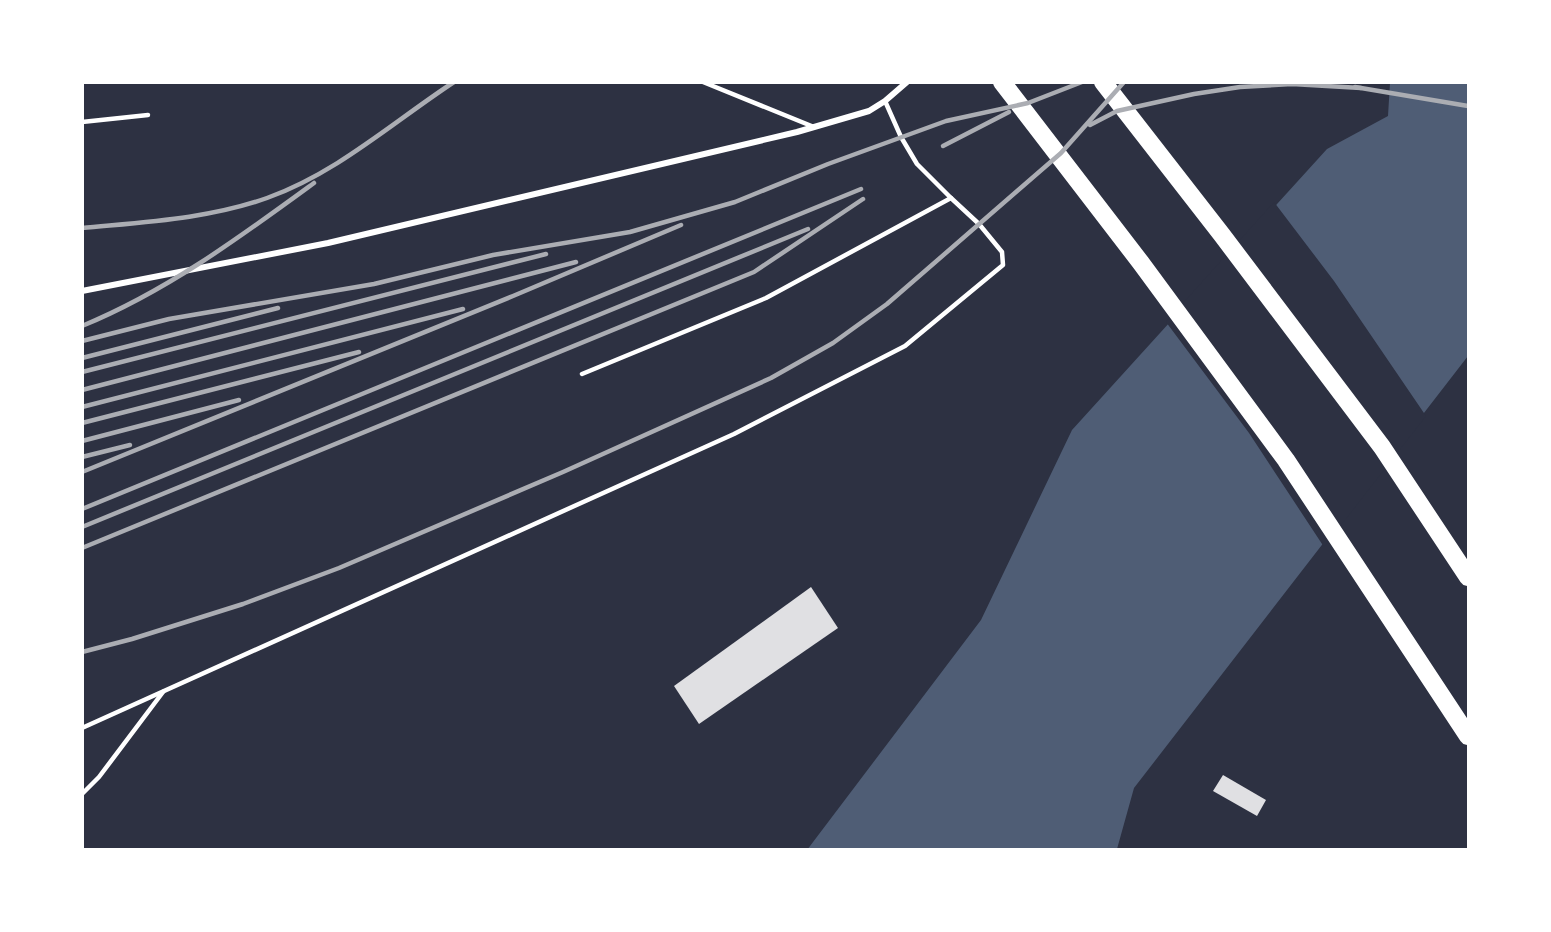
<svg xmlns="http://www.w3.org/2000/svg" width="1551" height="932" viewBox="0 0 1551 932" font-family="Helvetica,sans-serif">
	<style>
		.water { fill: #4f5d75 }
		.pier { fill: #2d3142 }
		.building { fill: #e0e0e3 }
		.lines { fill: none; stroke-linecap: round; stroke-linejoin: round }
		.service { stroke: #fff; stroke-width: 4.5 }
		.minor { stroke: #fff; stroke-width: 6 }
		.motorway { stroke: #fff; stroke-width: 18 }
		.rail { stroke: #abadb3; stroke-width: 4.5 }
	</style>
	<rect width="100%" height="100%" fill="#2d3142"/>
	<!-- water -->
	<path class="water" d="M1390,83H1468V356L1134,788L1117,849L807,850L981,620L1072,430L1327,149L1388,116Z"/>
	<!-- pier -->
	<path class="pier" d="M1274,202L1334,281L1426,416L1324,547L1249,433L1166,322Z"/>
	<!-- building -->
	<g class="building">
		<path d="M811,587L838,628L699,724L674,686Z"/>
		<path d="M1223,775L1266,800L1257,816L1213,791Z"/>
	</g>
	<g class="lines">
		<!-- service -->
		<g class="service">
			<path d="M703,82L814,127"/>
			<path d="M82,122L148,115"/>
			<path d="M582,374L766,298L951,198L917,164L901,137L885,101"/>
			<path d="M82,728L734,434L905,346L1003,265L1002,252L979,224L951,198"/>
			<path d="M82,794L99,777L163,692"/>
		</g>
		<!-- minor -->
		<path class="minor" d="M82,291L328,243L797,132L869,111L885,101L907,82"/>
		<!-- motorway -->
		<g class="motorway">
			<path d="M1002,82L1141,263L1286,460L1468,736"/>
			<path d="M1103,82L1222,235L1382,447L1468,577"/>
		</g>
		<!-- rail -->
		<g class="rail">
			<path d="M1355,87L1468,106"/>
			<path d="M1090,125L1117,111L1194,94L1240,87L1292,84L1361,88"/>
			<path d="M943,146L1009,112"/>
			<path d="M82,228C144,222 208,219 267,198C337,173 393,122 454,82"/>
			<path d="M82,326C167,291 240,237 314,183"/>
			<path d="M82,341L169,319L374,284L493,255L630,232L735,202L828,164L946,121L1028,103L1082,82"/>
			<path d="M82,358L278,308"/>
			<path d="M82,372L546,254"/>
			<path d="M82,390L576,262"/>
			<path d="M82,407L463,309"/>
			<path d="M82,423L359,352"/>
			<path d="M82,441L239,400"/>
			<path d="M82,457L130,445"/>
			<path d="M82,472L513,296L681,225"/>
			<path d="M82,509L861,189"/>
			<path d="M82,527L808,229"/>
			<path d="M82,548L754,272L863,199"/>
			<path d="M82,652L132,639L243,604L339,568L563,472L771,378L833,343L887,304L1061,153L1124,82"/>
		</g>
	</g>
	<!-- border -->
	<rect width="1551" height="932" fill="none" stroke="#ffffff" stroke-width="168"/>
</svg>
